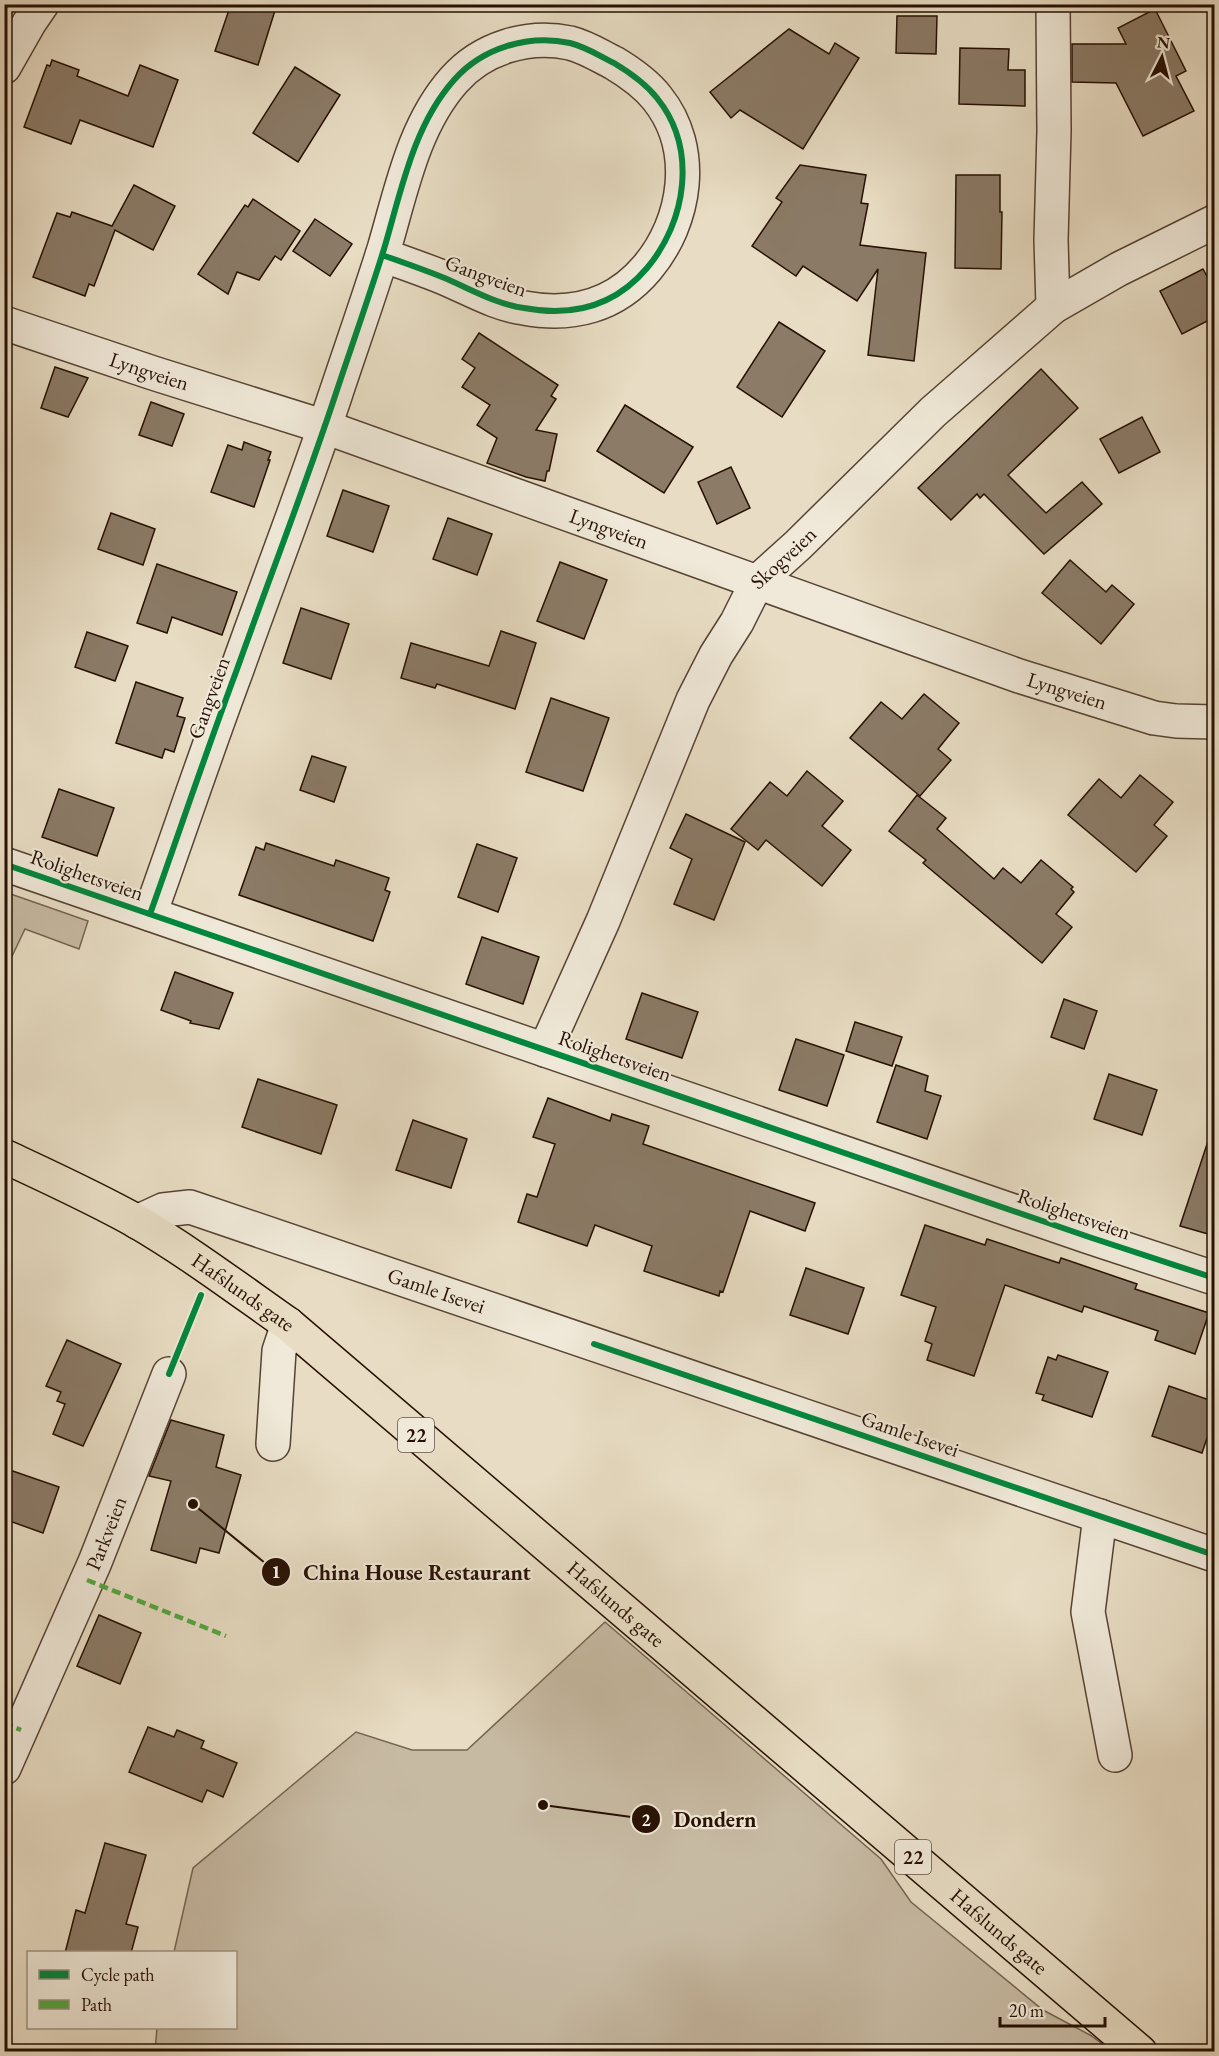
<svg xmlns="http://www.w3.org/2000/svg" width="1219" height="2056" viewBox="0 0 1219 2056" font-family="'EB Garamond',serif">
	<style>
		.green { fill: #c7baa3; stroke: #766553; stroke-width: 1.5 }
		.building { fill: #8b7b67; stroke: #261003; stroke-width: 1.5 }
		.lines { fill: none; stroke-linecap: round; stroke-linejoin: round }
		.minor-casing { stroke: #564333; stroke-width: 36 }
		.highway-casing { stroke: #261003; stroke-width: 36 }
		.minor { stroke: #f0e9d9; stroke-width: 33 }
		.highway { stroke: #e8ddc4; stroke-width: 33 }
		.quiet { stroke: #53a840; stroke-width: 4.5; stroke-dasharray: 9 4.5; stroke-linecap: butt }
		.cycleway-casing { stroke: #f0e9d9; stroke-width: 10 }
		.cycleway { stroke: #00873e; stroke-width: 6 }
		.labels { text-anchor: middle; stroke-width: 4.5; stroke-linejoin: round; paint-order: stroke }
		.shield { fill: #f0e9d9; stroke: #635143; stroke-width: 1.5 }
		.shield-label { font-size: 20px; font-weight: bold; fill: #261003 }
		.street-label { font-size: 21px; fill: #261003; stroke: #f0e9d9 }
		.leader { fill: none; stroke: #261003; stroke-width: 2 }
		.callout-dot { fill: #261003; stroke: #f0e9d9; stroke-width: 2 }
		.mark-label { font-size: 18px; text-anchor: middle; font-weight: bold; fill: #fff }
		.callout-label { font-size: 22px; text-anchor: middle; font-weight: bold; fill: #261003; stroke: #f0e9d9; stroke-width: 4.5; stroke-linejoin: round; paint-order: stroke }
	</style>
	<rect width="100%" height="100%" fill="#e8ddc4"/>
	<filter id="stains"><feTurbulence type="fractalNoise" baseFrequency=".00333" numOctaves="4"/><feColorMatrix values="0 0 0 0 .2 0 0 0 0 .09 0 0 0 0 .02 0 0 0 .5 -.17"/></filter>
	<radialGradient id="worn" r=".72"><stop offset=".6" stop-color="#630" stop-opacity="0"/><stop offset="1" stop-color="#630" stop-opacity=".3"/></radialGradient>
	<!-- green -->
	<g class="green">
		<path d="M5,892L88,921L79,949L25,929L5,971Z"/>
		<path d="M605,1622L881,1859L911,1902L1043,2010L1090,2035L1112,2051H155L157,2028H236V1952H174L193,1868L356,1732L412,1750H467Z"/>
	</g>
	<!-- building -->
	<g class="building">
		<path d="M231,4H277L258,65L215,51Z"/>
		<path d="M1155,9L1186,71L1176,76L1194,111L1143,136L1116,83L1072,82V44H1126L1118,28Z"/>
		<path d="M897,16H937L936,54L896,53Z"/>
		<path d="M789,29L829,54L835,43L859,58L803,149L740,110L731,118L710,92Z"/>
		<path d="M960,48L1009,49L1008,70H1025V106L959,104Z"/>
		<path d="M52,60L79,70L77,76L128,96L140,65L178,80L153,147L80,120L71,144L24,127L47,65L50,66Z"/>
		<path d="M295,67L340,95L298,162L253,133Z"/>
		<path d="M800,165L866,175L861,203L868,204L860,245L926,253L914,361L868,355L878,269L857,301L803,266L796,276L752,246L782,202L776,198Z"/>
		<path d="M956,175H1000V212H1002L1001,269L955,268Z"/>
		<path d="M134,185L175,206L153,250L115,230L94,286L89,284L85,296L33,277L57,213L70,217L72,212L112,226Z"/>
		<path d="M253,199L300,231L281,260L275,256L259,280L237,272L228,294L198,274L245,205L248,207Z"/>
		<path d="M315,219L352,244L330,276L293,251Z"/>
		<path d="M1203,269L1215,291V317L1182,334L1160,291Z"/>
		<path d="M779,322L825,351L782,417L737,387Z"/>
		<path d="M479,333L558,385L551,396L556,399L536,430L557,434L549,471H547L545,481L526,477L487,463L497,438L477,425L490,405L462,387L475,368L462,359Z"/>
		<path d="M55,367L88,378L68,417L41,408Z"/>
		<path d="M1041,369L1078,408L1008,475L1046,513L1082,482L1102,504L1044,554L984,494L980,498L977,494L951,520L918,488Z"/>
		<path d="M151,402L184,414L172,446L139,435Z"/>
		<path d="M625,405L693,447L664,493L597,451Z"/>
		<path d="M1142,417L1160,452L1119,473L1100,439Z"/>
		<path d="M244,442L271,452L268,460H270L254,507L211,492L228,445L242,450Z"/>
		<path d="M731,467L750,508L717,524L698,482Z"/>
		<path d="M343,490L389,506L373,552L327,536Z"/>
		<path d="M111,513L155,529L143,565L98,549Z"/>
		<path d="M448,518L492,534L477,575L433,559Z"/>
		<path d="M1070,560L1106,592L1112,585L1134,604L1101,644L1042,593Z"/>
		<path d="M560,562L607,580L584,639L537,621Z"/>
		<path d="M157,564L237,592L222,635L172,617L167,633L137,623Z"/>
		<path d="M301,608L349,624L331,679L283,663Z"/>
		<path d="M501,631L536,643L515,709L437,684L435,688L401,678L411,643L489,666Z"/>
		<path d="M87,632L128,646L115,681L75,667Z"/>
		<path d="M136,682L183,698L177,716L185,718L174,752L165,749L162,758L116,743Z"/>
		<path d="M924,694L959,723L938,749L951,760L920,796L850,738L881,702L902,719Z"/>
		<path d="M551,698L609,718L583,791L526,772Z"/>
		<path d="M312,756L346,767L334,802L300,790Z"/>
		<path d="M807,771L843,801L822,826L851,850L822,886L766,840L758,850L731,829L770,782L787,796Z"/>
		<path d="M1140,775L1173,802L1154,825L1167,836L1136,872L1068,815L1099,779L1121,798Z"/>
		<path d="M59,789L114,808L97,856L42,837Z"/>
		<path d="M917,795L946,818L937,829L994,879L1003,868L1021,883L1041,860L1073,887L1071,889L1074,892L1056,914L1072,927L1042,963L923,863L926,860L889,831Z"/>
		<path d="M686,814L745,842L714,920L674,904L692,859L670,848Z"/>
		<path d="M266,843L334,866L336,860L389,878L385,890L390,892L373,941L239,895L256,847L264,850Z"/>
		<path d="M477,844L517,858L498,912L458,897Z"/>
		<path d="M482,937L539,957L523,1004L466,984Z"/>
		<path d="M175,972L233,993L219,1029L190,1023L191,1021L161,1010Z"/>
		<path d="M642,993L698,1012L682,1058L626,1039Z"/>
		<path d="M1064,999L1097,1011L1084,1049L1051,1037Z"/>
		<path d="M855,1022L902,1037L892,1066L846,1051Z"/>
		<path d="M796,1039L844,1055L827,1106L779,1090Z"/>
		<path d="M896,1065L928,1076L925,1091L941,1096L927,1139L877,1122Z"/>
		<path d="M1109,1074L1157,1090L1142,1135L1094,1119Z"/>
		<path d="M258,1079L337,1105L321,1154L242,1127Z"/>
		<path d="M548,1098L610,1121L612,1114L649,1126L643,1144L815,1203L805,1231L750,1211L723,1292L720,1291L719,1296L644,1271L652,1246L595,1225L587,1246L518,1222L527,1194L537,1197L555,1144L533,1137Z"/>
		<path d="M413,1120L467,1139L451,1188L396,1170Z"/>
		<path d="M1209,1138L1215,1139V1236L1180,1226Z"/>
		<path d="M925,1225L985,1245L987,1239L1059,1263L1061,1258L1137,1284L1135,1289L1209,1313L1195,1354L1155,1340L1158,1331L1084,1306L1082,1312L1005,1285L974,1376L927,1360L932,1344L925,1341L936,1307L901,1295Z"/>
		<path d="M806,1268L864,1288L848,1334L790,1315Z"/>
		<path d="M67,1340L121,1364L83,1446L53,1434L65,1404L57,1401L61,1392L46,1386Z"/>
		<path d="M1058,1355L1108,1372L1092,1417L1042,1400L1044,1395L1036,1393L1048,1357L1056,1360Z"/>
		<path d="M1169,1386L1215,1402V1437L1208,1435L1202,1453L1152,1436Z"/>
		<path d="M171,1420L224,1435L216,1467L241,1475L219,1553L200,1548L196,1563L151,1550L171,1481L149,1476Z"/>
		<path d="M4,1468L59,1487L43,1533L4,1519Z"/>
		<path d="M99,1615L141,1633L120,1684L77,1666Z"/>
		<path d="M148,1727L174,1737L177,1730L204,1741L201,1748L237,1763L223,1797L207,1790L202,1802L129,1772Z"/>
		<path d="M105,1843L146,1855L126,1924L138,1927L131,1953H65L76,1910L85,1913Z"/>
	</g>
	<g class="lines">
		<defs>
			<g id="minor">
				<path d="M4,67L29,23L42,4"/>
				<path d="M1053,307L1051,240L1054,131L1053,4"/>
				<path id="s1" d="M4,323L153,373L325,427L1019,676L1154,718L1176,721L1214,722"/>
				<path d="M4,864L1089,1237L1214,1278"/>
				<path d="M150,914C179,833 206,752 236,672C269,579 305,487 336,393C352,345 369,297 384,249C401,192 413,126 454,80C482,48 528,34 570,43C586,47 600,56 614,63C629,72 646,84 657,98C698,149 686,222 647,268C615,306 572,317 524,308C495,304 469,288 442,277C422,269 402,262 382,255"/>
				<path id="s2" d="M545,1050L603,921L693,700L716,655L737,622L757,582L798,545L933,412L1053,307L1119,269L1214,222"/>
				<path id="s3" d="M137,1222L163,1210L190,1207L1214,1555"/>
				<path d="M273,1444L279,1351L288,1324"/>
				<path d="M1100,1516L1088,1612L1115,1755"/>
				<path id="s4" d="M4,1768L95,1562L169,1374"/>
			</g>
			<g id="highway">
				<path id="s5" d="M4,1156C49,1177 93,1197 136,1221C189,1252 238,1289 288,1324L1140,2052"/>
			</g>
		</defs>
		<!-- minor casing -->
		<use href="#minor" class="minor-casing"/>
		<!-- highway casing -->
		<use href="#highway" class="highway-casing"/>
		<!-- minor -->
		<use href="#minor" class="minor"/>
		<!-- highway -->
		<use href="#highway" class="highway"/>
		<!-- quiet -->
		<g class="quiet">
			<path d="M87,1580L226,1636"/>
			<path d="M4,1723L21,1730"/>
		</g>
		<defs>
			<g id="cycleway">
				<path d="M4,864L1089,1237L1214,1278"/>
				<path d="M150,914C179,833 206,752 236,672C269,579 305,487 336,393C352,345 369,297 384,249C401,192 413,126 454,80C482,48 528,34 570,43C586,47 600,56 614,63C629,72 646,84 657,98C698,149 686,222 647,268C615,306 572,317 524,308C495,304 469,288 442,277C422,269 402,262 382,255"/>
				<path d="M594,1344L1214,1555"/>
				<path d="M169,1374L201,1295"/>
			</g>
		</defs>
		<!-- cycleway casing -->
		<use href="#cycleway" class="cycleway-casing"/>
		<!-- cycleway -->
		<use href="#cycleway" class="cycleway"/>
	</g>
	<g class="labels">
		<!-- shield labels -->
		<g class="shield">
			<rect x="398" y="1418" width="36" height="34" rx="4.5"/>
			<rect x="895" y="1840" width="36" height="34" rx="4.5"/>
		</g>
		<g class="shield-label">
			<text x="416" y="1442">22</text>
			<text x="913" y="1864">22</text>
		</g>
		<!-- street labels -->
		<g class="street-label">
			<text transform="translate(486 276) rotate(20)" y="7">Gangveien</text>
			<text dy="7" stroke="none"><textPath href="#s1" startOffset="153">Lyngveien</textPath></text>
			<text dy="7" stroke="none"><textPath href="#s1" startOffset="639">Lyngveien</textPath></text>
			<text dy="7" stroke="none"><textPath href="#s2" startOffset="550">Skogveien</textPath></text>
			<text dy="7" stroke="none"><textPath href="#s1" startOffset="1125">Lyngveien</textPath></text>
			<text transform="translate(209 698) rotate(-70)" y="7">Gangveien</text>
			<text transform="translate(87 875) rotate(19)" y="7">Rolighetsveien</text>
			<text transform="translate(615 1056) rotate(19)" y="7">Rolighetsveien</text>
			<text transform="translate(1074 1214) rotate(19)" y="7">Rolighetsveien</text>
			<text dy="7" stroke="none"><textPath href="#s3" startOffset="316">Gamle Isevei</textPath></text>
			<text dy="7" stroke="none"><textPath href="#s5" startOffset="276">Hafslunds gate</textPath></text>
			<text transform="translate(910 1434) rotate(19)" y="7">Gamle Isevei</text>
			<text dy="7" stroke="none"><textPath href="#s4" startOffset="256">Parkveien</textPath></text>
			<text dy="7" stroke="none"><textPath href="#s5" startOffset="762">Hafslunds gate</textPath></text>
			<text dy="7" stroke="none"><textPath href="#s5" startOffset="1266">Hafslunds gate</textPath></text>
		</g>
	</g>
	<!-- callouts -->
	<path class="leader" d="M193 1504L276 1572M543 1805L646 1819"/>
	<g class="callout-dot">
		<circle cx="193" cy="1504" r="6"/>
		<circle cx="543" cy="1805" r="6"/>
		<circle cx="276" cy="1572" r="15"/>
		<circle cx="646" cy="1819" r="15"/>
	</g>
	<g class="mark-label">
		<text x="276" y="1578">1</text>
		<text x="646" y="1826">2</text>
	</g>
	<g class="callout-label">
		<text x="417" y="1580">China House Restaurant</text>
		<text x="715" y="1827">Dondern</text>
	</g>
	<!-- margin -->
	<rect width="1219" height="2056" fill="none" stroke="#e8ddc4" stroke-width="24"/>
	<rect x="6" y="6" width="1207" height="2044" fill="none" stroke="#261003" stroke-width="3"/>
	<rect x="12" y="12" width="1195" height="2032" fill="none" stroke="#261003" stroke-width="1.5"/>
	<!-- legend -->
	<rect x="27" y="1951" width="210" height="78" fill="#f0e9d9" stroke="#9f9283" stroke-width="1.5"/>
	<rect x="39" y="1970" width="30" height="9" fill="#00873e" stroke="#9f9283" stroke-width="1.5"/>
	<text x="81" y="1981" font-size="18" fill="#261003">Cycle path</text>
	<rect x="39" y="2000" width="30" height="9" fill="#53a840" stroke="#9f9283" stroke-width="1.5"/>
	<text x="81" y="2011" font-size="18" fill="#261003">Path</text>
	<!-- north arrow -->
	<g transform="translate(1162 57) rotate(6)" stroke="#f0e9d9" stroke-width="4.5" paint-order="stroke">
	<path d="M0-4.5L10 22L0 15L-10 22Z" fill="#261003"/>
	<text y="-9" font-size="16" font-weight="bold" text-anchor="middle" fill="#261003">N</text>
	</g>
	<!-- scale -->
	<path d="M1000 2017v9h105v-9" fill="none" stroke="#261003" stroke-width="3"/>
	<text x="1009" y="2017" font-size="18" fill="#261003" stroke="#f0e9d9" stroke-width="4.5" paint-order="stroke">20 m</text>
	<rect width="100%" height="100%" filter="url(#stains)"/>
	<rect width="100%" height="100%" fill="url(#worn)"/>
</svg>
